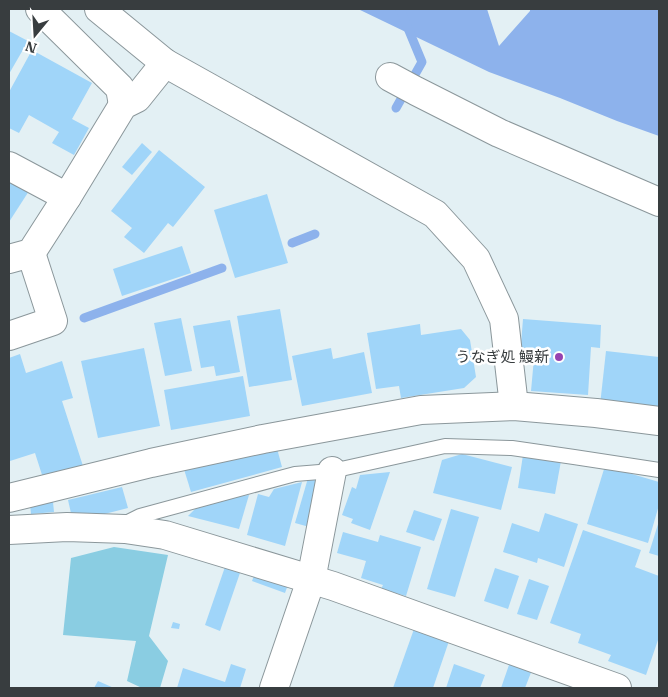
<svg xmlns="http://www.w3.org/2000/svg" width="668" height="697" viewBox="0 0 668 697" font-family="'IBM Plex Serif','Noto Sans JP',serif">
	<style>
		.green { fill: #8acde2 }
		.water { fill: #8db2ec }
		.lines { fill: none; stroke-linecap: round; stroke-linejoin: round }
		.stream { stroke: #8db2ec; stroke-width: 9 }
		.building { fill: #a0d5f9 }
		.lane-casing { stroke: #8b979b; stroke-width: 16 }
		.street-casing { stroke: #8b979b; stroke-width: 30 }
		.lane { stroke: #fff; stroke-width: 14 }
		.street { stroke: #fff; stroke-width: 28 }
		.poi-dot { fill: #9643b1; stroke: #fff; stroke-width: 2 }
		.labels { text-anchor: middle; stroke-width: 5; stroke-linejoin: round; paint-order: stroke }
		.poi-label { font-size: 15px; fill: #383d3f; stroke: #fff; text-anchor: end }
	</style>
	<rect width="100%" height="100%" fill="#e3f0f4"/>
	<!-- green -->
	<path class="green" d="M114,547L168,555L149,636L168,661L160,688H142L127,681L136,641L63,635L71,558Z"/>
	<!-- water -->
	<path class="water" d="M358,9H487L499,46L530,11V9H659V136L617,121L560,98L489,72Z"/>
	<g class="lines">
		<!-- stream -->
		<g class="stream">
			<path d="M396,108L422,62L400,9"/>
			<path d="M292,243L315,234"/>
			<path d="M84,318L222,268"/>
		</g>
	</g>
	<!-- building -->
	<g class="building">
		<path d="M9,31L28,41L9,74Z"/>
		<path d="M32,50L92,83L72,119L89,128L74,155L52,143L59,132L29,115L19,133L9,128V92Z"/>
		<path d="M142,143L152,152L132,175L122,167Z"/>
		<path d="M159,150L205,187L173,227L168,223L144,253L124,237L132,228L111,211Z"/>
		<path d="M9,179L29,191L9,222Z"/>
		<path d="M267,194L288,263L235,278L214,210Z"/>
		<path d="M182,246L191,273L122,296L113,269Z"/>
		<path d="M280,309L292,380L249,387L237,316Z"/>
		<path d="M181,318L192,371L165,376L154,323Z"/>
		<path d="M523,319L601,325L600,348L591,347L588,395L531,391L534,358L520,357Z"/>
		<path d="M230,320L240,372L216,376L214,366L201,368L193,326Z"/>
		<path d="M420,324L421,335L461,329L470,340L476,377L464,388L401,398L399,386L376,389L367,333Z"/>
		<path d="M144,348L160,426L98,438L81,361Z"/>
		<path d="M331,348L333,359L364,352L372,393L302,406L292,356Z"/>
		<path d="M606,351L659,357V412L600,405Z"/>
		<path d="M20,354L26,373L62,361L73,398L62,401L83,466L43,478L35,453L10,461L9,458V358Z"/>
		<path d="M243,376L250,416L171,430L164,390Z"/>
		<path d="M275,441L282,467L191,492L183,466Z"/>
		<path d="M462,454L512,467L501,510L433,493L442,460Z"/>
		<path d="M523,455L561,461L555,494L518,488Z"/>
		<path d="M605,466L659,482V505L648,543L587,524Z"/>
		<path d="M390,472L370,530L351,523L353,519L342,515L352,487L356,489L360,475Z"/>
		<path d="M308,478L326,483L313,528L295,523Z"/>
		<path d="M302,482L285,546L247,535L258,494L269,497L274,489Z"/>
		<path d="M122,487L128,508L73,522L68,500Z"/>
		<path d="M249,495L239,529L188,516L196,508L222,498Z"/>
		<path d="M53,502L54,512L31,514L30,504Z"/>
		<path d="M451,509L479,517L455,597L427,589Z"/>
		<path d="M414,510L442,519L434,541L406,532Z"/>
		<path d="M545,513L578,524L564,567L538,558L537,563L503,552L512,523L539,532Z"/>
		<path d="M659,521V556L649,553Z"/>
		<path d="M583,530L641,550L635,567L659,576V641L658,640L646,675L608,661L611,655L578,643L581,634L550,623Z"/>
		<path d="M343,532L378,542L380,535L421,547L406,596L381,589L383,585L361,578L366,561L337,553Z"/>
		<path d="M226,564L241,570L220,631L205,625Z"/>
		<path d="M257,568L290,579L285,593L252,581Z"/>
		<path d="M495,568L519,576L508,609L484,601Z"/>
		<path d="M529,579L549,586L537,620L517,614Z"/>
		<path d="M173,622L180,624L179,629L171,628Z"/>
		<path d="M414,629L449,641L433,688H393Z"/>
		<path d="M510,662L532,670L525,688H501Z"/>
		<path d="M231,664L246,669L240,688H177L183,668L225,682Z"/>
		<path d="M454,664L485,675L480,688H446Z"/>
		<path d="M98,681L114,688H94Z"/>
	</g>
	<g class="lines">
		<defs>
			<path id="lane" d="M125,528L128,522L140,516L295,474L332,471L445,446L512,448L574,457L659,470"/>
			<g id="street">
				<path d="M40,9L120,88L123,105"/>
				<path d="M99,9L165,63L435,214L476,259L504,319L514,406"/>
				<path d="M390,77L416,91L499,133L659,202"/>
				<path d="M9,166L67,197"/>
				<path d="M9,259L31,253L67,197L123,105L137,98L165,63"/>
				<path d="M9,336L53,321L31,253"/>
				<path d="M9,498L151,463L263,439L421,410L514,406L596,413L659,421"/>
				<path d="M9,530L67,527L125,529L165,535L333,586L617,688"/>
				<path d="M274,688L311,580L332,471"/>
			</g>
		</defs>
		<!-- lane casing -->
		<use href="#lane" class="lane-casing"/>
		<!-- street casing -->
		<use href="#street" class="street-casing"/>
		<!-- lane -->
		<use href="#lane" class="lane"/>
		<!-- street -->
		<use href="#street" class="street"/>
	</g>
	<!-- markers -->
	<circle class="poi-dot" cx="559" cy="357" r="5"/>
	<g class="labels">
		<!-- poi labels -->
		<g class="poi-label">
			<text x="549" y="362">うなぎ処 鰻新</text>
		</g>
	</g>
	<!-- border -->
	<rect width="668" height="697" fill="none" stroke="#383d3f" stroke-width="20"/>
	<!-- north arrow -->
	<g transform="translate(35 35) rotate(198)" stroke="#ffffff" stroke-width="4" paint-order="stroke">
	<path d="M0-4L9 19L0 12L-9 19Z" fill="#383d3f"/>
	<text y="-8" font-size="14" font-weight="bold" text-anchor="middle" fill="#383d3f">N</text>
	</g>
</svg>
